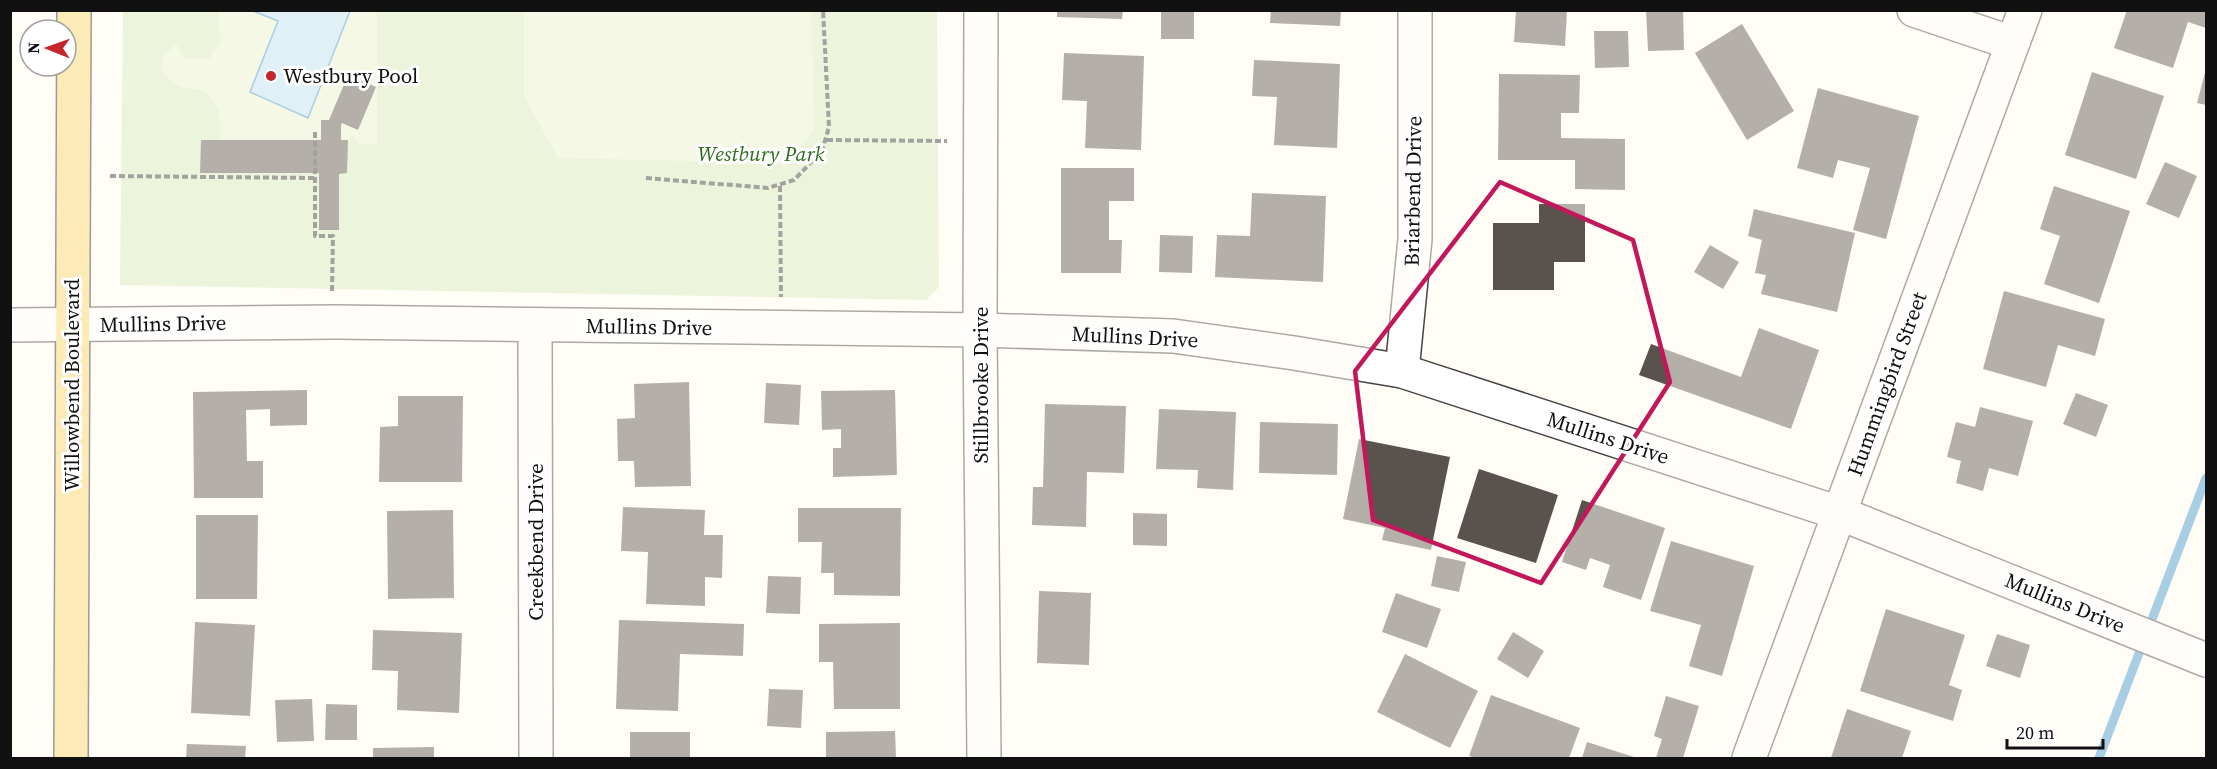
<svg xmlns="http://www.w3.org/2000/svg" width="2217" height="769" viewBox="0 0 2217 769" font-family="'Source Serif 4',serif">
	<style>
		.green { fill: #d5ebbd }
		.pitch { fill: #e6f2cf }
		.water { fill: #b9e0f7; stroke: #3f96cf; stroke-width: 1.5 }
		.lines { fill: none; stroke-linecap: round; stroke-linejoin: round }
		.stream { stroke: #3f96cf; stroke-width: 9 }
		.building { fill: #5a524d }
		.minor-casing { stroke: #444; stroke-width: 36 }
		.major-casing { stroke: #222; stroke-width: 36 }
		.path { stroke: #333; stroke-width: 4; stroke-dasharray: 6 3; stroke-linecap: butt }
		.minor { stroke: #fff; stroke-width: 33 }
		.major { stroke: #f9d66b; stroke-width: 33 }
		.marked { fill: none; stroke: #c2185b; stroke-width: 4.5; stroke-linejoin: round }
		.poi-dot { fill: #c4262e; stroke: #fff; stroke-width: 2 }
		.labels { text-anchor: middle; stroke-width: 6; stroke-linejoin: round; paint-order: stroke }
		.poi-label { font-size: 21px; fill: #111; stroke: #fff; text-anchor: start }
		.park-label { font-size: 21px; font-style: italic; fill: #2f6b1f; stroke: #fff }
		.street-label { font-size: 21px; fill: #111; stroke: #fff }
	</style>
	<rect width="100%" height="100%" fill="#fffdf5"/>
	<!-- green -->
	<path class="green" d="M123,11H937L939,287L926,300L120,285Z"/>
	<!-- pitch -->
	<g class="pitch">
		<path d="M217,11H377V144H359L353,135L348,140H220L219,110L204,90C184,89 173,87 161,70L163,56L176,44L185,58L209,59L221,41Z"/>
		<path d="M524,11H811L815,127L790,163L558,158L524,96Z"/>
	</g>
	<!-- water -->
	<path class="water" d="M253,11H350L308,118L250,92L278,21Z"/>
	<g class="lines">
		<!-- stream -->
		<path class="stream" d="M2099,758L2206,478"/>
	</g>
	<!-- building -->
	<g class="building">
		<path d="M1057,10H1123L1122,19L1057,17Z"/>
		<rect x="1161" y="10" width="33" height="29"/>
		<path d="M1271,10H1341L1340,26L1270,23Z"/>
		<path d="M1516,10H1567L1565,46L1514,42Z"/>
		<path d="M1646,10H1683L1684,50L1648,51Z"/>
		<path d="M2127,10H2206V28L2188,22L2173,68L2114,48Z"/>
		<path d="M1742,24L1794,111L1747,140L1695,53Z"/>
		<path d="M1594,31H1628L1629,67L1595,68Z"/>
		<path d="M1064,53L1144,56L1141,150L1085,148L1087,101L1062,100Z"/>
		<path d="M1254,60L1340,64L1337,148L1274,145L1277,97L1252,96Z"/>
		<path d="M2206,69V105L2197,103Z"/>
		<path d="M2092,72L2164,96L2136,179L2065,155Z"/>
		<path d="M1499,74L1580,75L1579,113H1561V138L1625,139V190L1575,189V160H1498Z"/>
		<path d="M348,75L376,87L358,130L342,123L341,126V140H348L347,173L339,174V230H319V173H200L201,140H321V120H329Z"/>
		<path d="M1818,88L1919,116L1886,239L1853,230L1870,168L1838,160L1833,178L1797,168Z"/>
		<path d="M2165,162L2197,176L2179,218L2146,204Z"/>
		<path d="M1061,168H1134V201H1109V240H1122L1121,273H1061Z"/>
		<path d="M2054,186L2130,211L2099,303L2044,284L2060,236L2040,229Z"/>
		<path d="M1252,193L1326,196L1323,282L1215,277L1217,235L1250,236Z"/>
		<path d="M1539,204H1585V262H1554V290H1493V223H1539Z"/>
		<path d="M1754,209L1855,233L1837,312L1761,294L1766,275L1755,273L1762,240L1748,236Z"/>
		<path d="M1160,235L1193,236L1192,273L1159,272Z"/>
		<path d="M1710,245L1739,262L1723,289L1694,272Z"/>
		<path d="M2004,291L2105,319L2095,356L2058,345L2046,387L1983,369Z"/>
		<path d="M1759,328L1819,350L1791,429L1639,375L1651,344L1741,377Z"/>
		<path d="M689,382L691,486L635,487L634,461H618L617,419L635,418L634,384Z"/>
		<path d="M766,383L801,385L799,425L764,423Z"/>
		<path d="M307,390V425L270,426V409L246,410L247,461H263V498H194L193,392Z"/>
		<path d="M895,390L897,475L833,477V448H841V429L822,430L821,391Z"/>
		<path d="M2076,393L2108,405L2096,437L2063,424Z"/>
		<path d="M398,396H463L462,482H379L380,427L398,426Z"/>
		<path d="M1045,404L1126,406L1124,473L1087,472L1086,527L1032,525L1033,487H1043Z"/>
		<path d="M1980,407L2033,421L2018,476L1989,468L1983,491L1956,483L1961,461L1947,457L1956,422L1975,427Z"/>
		<path d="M1159,409L1236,412L1233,490L1197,488L1198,470L1156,469Z"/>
		<path d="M1260,422L1338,424L1337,475L1259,473Z"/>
		<path d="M1359,439L1450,457L1431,550L1382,540L1385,528L1343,519Z"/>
		<path d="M1479,469L1558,495L1536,563L1457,538Z"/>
		<path d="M1582,500L1665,528L1641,600L1603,587L1610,565L1590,558L1586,570L1562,562Z"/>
		<path d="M623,507L705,510L704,535H723L722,578L705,577V606L646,604L648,552L621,551Z"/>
		<path d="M798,508H901L900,596L834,595V573H821L822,542H798Z"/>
		<path d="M453,510L454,598L388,599L387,511Z"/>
		<path d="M1133,513L1167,514V546L1133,545Z"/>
		<path d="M196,515H258L257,599H196Z"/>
		<path d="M1671,541L1754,566L1722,676L1689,666L1701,625L1650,611Z"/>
		<path d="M1437,556L1466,562L1459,592L1431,586Z"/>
		<path d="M768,576L801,577L800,614L766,613Z"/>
		<path d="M1039,591L1091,593L1089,665L1037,663Z"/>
		<path d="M1396,593L1441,609L1427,648L1382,632Z"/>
		<path d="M1886,609L1965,635L1949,685L1962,690L1953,721L1860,691Z"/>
		<path d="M619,620L744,624L743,656L680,654L678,711L616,709Z"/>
		<path d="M195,622L255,625L250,716L191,713Z"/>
		<path d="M900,623V709H834L833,662H819V624Z"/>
		<path d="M373,630L462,633L459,713L397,710L398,671L372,670Z"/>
		<path d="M1513,632L1544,651L1528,678L1497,659Z"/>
		<path d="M1997,634L2030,645L2020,678L1986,666Z"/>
		<path d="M1405,654L1478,691L1450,748L1377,712Z"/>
		<path d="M769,689L803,690L801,728L767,726Z"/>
		<path d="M1491,695L1580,728L1569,758H1476L1469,756Z"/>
		<path d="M1666,696L1699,706L1683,758H1656L1662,739L1654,736Z"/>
		<path d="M312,699L314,741L277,742L275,700Z"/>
		<path d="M326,704L357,705V740H325Z"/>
		<path d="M1847,709L1911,731L1902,758H1831Z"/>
		<path d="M895,731L896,758H826V732Z"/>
		<rect x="630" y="732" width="60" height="26"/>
		<path d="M1587,742L1637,758H1582Z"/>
		<path d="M187,744L246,746L245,758H186Z"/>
		<path d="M434,747V758H373V748Z"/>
	</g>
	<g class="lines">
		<defs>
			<g id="minor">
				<path d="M981,10L980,330L984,758"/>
				<path d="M1914,10L2012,43"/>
				<path d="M10,325L336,322L980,330L1173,336L1294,353L1402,371L1839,513L2206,660"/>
				<path d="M535,325L536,758"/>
				<path d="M1402,371L1415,239V10"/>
				<path d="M1749,758L2025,10"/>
			</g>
			<path id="major" d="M71,758L74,10"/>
		</defs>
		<!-- minor casing -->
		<use href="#minor" class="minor-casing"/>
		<!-- major casing -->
		<use href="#major" class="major-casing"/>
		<!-- path -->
		<g class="path">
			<path d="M315,132V236H333L332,291"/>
			<path d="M827,140L947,141"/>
			<path d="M110,176L315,178"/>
			<path d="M646,178L768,188L794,180L822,151L829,127L823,10"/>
			<path d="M780,186L781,297"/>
		</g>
		<!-- minor -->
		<use href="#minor" class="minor"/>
		<!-- major -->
		<use href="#major" class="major"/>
	</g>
	<!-- marked area -->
	<path d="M0 0H2217V769H0ZM1500,182L1633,240L1670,382L1541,583L1373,520L1355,371Z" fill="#fffdf5" fill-opacity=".55" fill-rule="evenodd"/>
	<path class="marked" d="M1500,182L1633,240L1670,382L1541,583L1373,520L1355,371Z"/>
	<!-- markers -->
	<circle class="poi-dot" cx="271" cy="76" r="6"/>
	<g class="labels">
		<!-- poi labels -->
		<g class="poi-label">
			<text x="283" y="83">Westbury Pool</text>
		</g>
		<!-- park labels -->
		<g class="park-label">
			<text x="761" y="161">Westbury Park</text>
		</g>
		<!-- street labels -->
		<g class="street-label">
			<text transform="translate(1413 191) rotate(-89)" y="7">Briarbend Drive</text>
			<text transform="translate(163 324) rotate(-1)" y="7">Mullins Drive</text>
			<text transform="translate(649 327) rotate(1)" y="7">Mullins Drive</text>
			<text transform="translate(1135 337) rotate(3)" y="7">Mullins Drive</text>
			<text transform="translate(1887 384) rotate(-70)" y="7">Hummingbird Street</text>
			<text transform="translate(72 385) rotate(-90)" y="7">Willowbend Boulevard</text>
			<text transform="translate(981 385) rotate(-90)" y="7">Stillbrooke Drive</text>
			<text transform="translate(1608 438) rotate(18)" y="7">Mullins Drive</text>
			<text transform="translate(536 542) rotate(-90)" y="7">Creekbend Drive</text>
			<text transform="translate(2065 603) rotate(22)" y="7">Mullins Drive</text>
		</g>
	</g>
	<!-- border -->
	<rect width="2217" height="769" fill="none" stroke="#111111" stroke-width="24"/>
	<!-- north arrow -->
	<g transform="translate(48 48) rotate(271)"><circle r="28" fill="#ffffff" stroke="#a0a0a0" stroke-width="1.5"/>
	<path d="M0-4.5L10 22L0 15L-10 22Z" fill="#c4262e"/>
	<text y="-9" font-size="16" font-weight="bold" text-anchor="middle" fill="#111111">N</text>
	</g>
	<!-- scale -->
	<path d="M2007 739v9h96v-9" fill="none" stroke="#111111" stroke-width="3"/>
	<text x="2016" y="739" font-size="18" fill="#111111" stroke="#ffffff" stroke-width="4.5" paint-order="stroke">20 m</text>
</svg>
